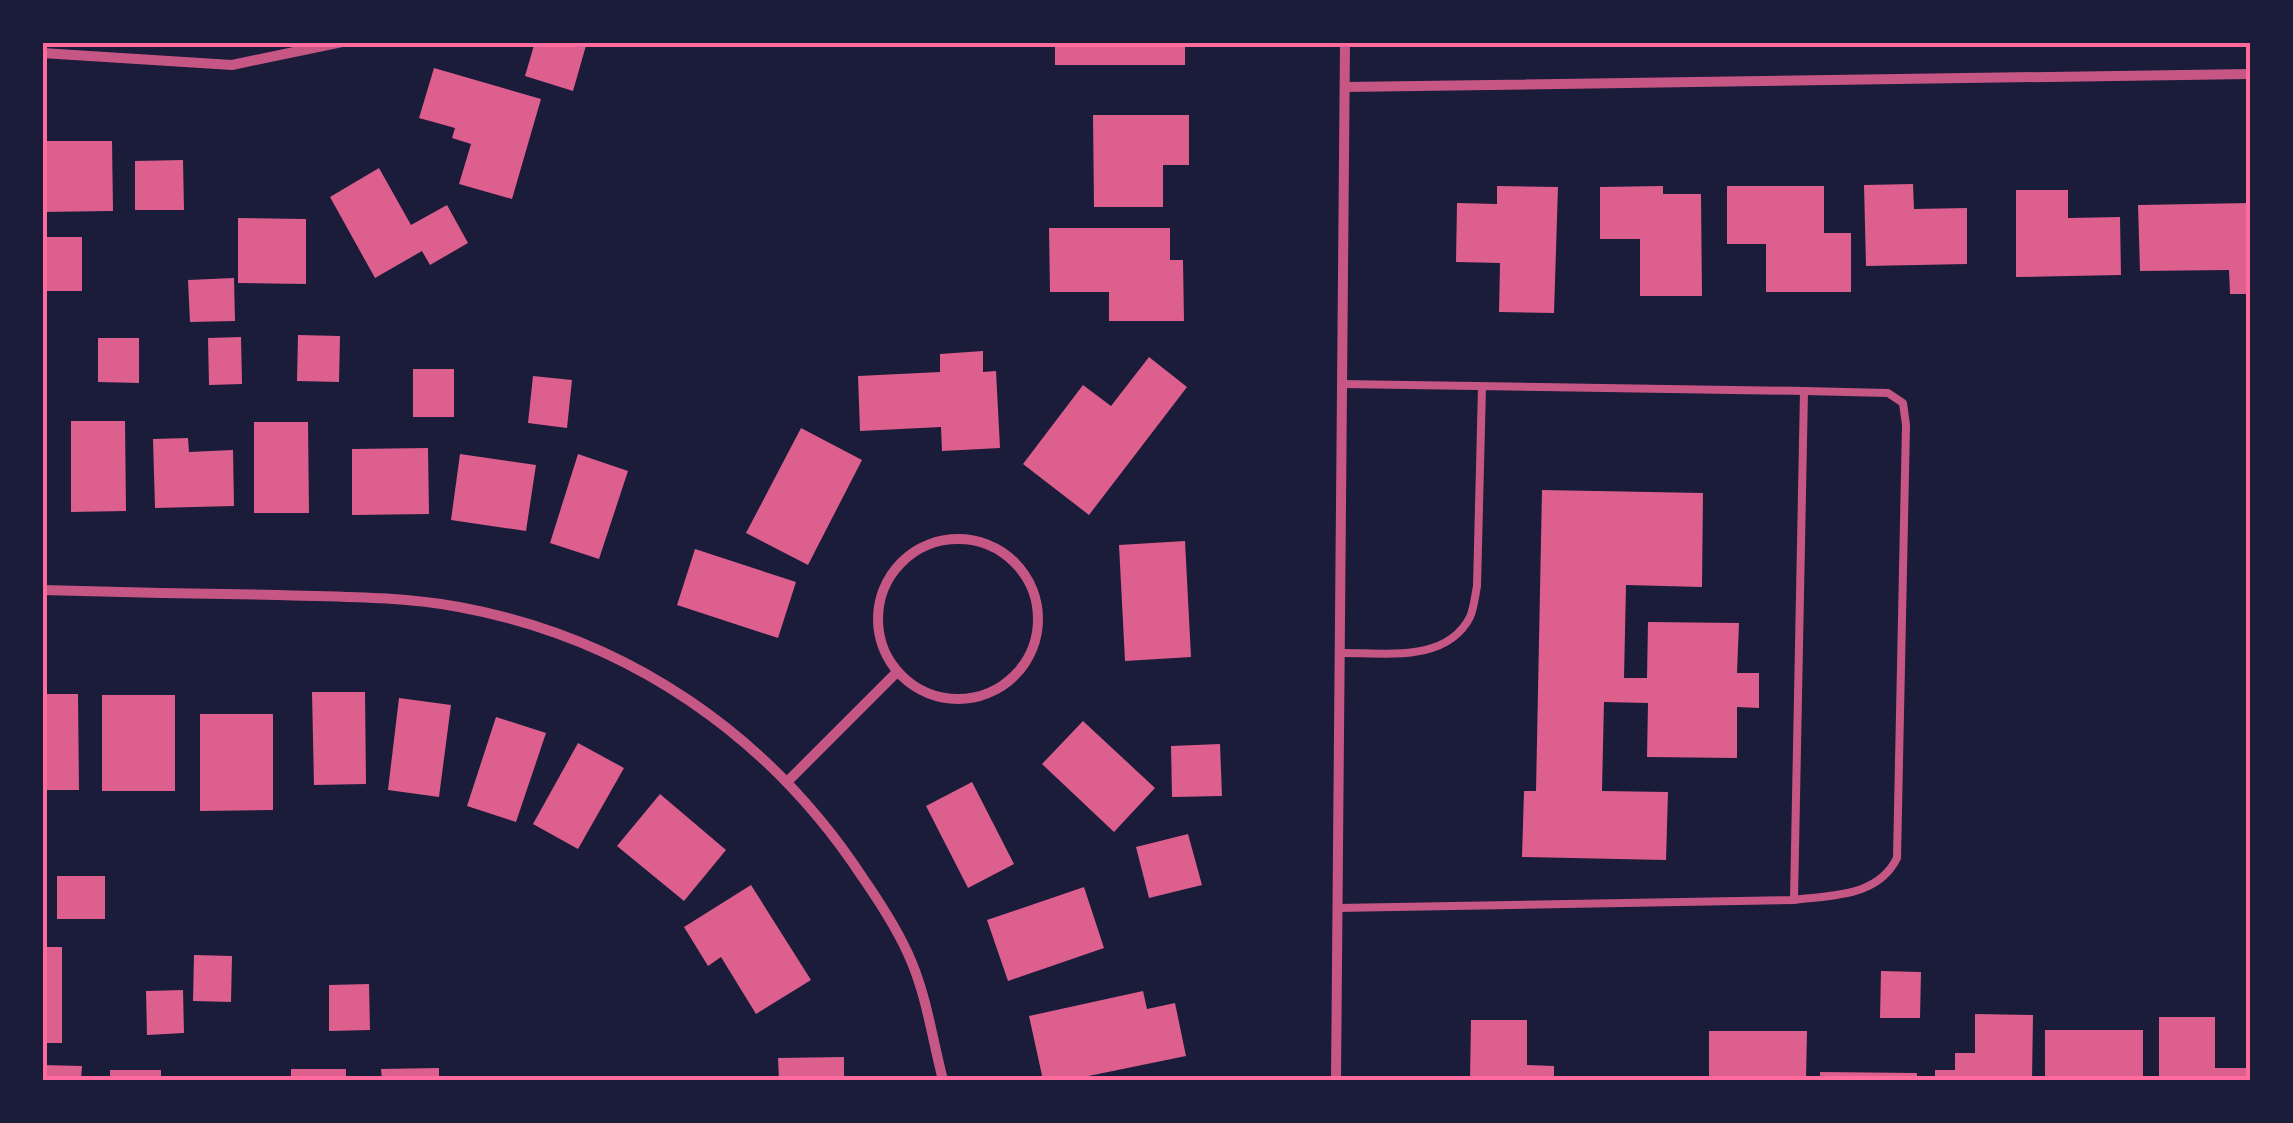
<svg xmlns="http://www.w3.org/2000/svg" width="2293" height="1123" viewBox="0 0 2293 1123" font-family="'Archivo Narrow',sans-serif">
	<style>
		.building { fill: #dd5f8e }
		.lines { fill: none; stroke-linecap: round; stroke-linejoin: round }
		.service { stroke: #c65784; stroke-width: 8 }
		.minor { stroke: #c65784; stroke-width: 10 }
		.neatline { fill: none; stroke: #ff6b9d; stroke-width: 4 }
	</style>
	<rect width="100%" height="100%" fill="#1b1b3a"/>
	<!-- building -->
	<g class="building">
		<path d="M535,42H587L573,91L525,76Z"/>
		<rect x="1055" y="42" width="130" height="23"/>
		<path d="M434,68L541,99L512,199L459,184L471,144L452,138L455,128L419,118Z"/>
		<path d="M1093,115H1189V165H1163V207H1094Z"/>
		<path d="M42,141H112L113,211L42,212Z"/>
		<path d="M183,160L184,210H135V161Z"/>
		<path d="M379,168L411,225L447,205L468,243L430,265L422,251L375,278L330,197Z"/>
		<path d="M1913,184L1914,209L1967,208V264L1866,266L1864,185Z"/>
		<path d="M1497,186L1558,187L1554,313L1499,312L1500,263L1456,262L1457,203L1497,204Z"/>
		<path d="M1663,186V194H1701L1702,296H1640V239H1600V187Z"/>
		<path d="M1727,186H1824V233H1851V292H1766V244H1727Z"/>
		<path d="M2016,190H2068V218L2120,217L2121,275L2016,277Z"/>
		<path d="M2250,203V294H2230L2229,270L2140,271L2138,205Z"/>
		<path d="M238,218L306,219V284L238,283Z"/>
		<path d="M1049,228H1170V260H1183L1184,321H1109V292H1050Z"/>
		<rect x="42" y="237" width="40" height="54"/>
		<path d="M234,278L235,321L190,322L188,280Z"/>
		<path d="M298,335L340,336L339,382L297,381Z"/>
		<path d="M241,337L242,384L209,385L208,338Z"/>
		<path d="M98,338H139V383L98,382Z"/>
		<path d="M983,351V372L996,371L1000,448L942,451L941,427L860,431L858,376L940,372V354Z"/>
		<path d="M1149,357L1187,387L1089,515L1023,464L1083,385L1111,406Z"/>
		<rect x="413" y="369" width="41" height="48"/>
		<path d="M533,376L572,380L567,428L528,423Z"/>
		<path d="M71,421H125L126,511L71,512Z"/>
		<path d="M254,422H308L309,513H254Z"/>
		<path d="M801,428L862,460L808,565L746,533Z"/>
		<path d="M188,438L189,452L233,450L234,506L155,508L153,439Z"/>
		<path d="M428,448L429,514L352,515V449Z"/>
		<path d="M460,454L536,465L526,531L451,520Z"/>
		<path d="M578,454L628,471L599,559L550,543Z"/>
		<path d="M1542,490L1703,493L1702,587L1626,585L1624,678H1647L1648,622L1739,623L1737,673H1759V708L1737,707V758L1647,757L1648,703L1604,702L1602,791L1668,792L1666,860L1522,857L1524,791H1536Z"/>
		<path d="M1185,541L1191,657L1125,661L1119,545Z"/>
		<path d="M695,549L796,582L778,638L677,605Z"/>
		<path d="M312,692H365L366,784L314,785Z"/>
		<path d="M42,694H78L79,790H42Z"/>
		<rect x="102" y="695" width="73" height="96"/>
		<path d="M399,698L451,705L439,797L388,790Z"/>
		<path d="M200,714H273V810L200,811Z"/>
		<path d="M496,717L546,733L516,822L467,806Z"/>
		<path d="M1083,721L1155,788L1114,832L1042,764Z"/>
		<path d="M578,743L624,768L578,849L533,824Z"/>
		<path d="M1220,744L1222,796L1172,797L1171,746Z"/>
		<path d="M972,782L1014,864L968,888L926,806Z"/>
		<path d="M660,794L726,850L684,901L617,846Z"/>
		<rect x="42" y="806" width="5" height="80"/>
		<path d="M1188,834L1202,885L1149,898L1136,847Z"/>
		<rect x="57" y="876" width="48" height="43"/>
		<path d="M751,885L811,980L756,1014L721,957L708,966L684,927Z"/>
		<path d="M1084,887L1104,948L1008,981L987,920Z"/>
		<rect x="42" y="947" width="20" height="96"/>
		<path d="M194,955L232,956L231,1002L193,1001Z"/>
		<path d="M1881,971L1921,972L1920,1018H1880Z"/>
		<path d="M369,984L370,1030L329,1031V985Z"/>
		<path d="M183,990L184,1033L147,1035L146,991Z"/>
		<path d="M1143,991L1147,1009L1175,1003L1186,1056L1069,1080H1043L1029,1016Z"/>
		<path d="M1975,1014L2033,1015L2032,1080H1935V1070H1955V1053H1975Z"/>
		<path d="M2159,1017H2215V1068H2250V1080H2159Z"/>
		<path d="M1471,1020H1527V1065L1554,1066V1080H1470Z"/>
		<rect x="2045" y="1030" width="98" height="50"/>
		<path d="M1709,1031H1807L1806,1080H1709Z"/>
		<path d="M844,1057V1080H779L778,1058Z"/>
		<path d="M42,1065L82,1066L81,1080H42Z"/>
		<path d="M439,1068V1080H382L381,1069Z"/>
		<rect x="291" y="1069" width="55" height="11"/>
		<rect x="110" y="1070" width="51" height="10"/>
		<path d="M1820,1072L1917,1073V1080H1820Z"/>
	</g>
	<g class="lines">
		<!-- service -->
		<g class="service">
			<path d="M1339,653C1383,652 1446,664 1470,617C1474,608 1475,596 1477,586L1482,387"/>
			<path d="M1794,900C1832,895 1878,897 1897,858L1906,425L1903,403L1888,393L1804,391"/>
			<path d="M1337,908L1794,900L1804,391L1341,384"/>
		</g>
		<!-- minor -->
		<g class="minor">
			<path d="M42,53L232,65L342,42"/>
			<path d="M1345,87L2250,74"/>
			<circle cx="958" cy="619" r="80"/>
			<path d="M42,590C121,592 199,594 278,595C338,597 399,596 459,607C628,638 769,735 863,878C881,904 900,933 912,963C927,999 933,1042 943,1080"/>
			<path d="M788,781L897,672"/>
			<path d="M1336,1080L1345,42"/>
		</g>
	</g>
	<!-- border -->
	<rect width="2293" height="1123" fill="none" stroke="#1b1b3a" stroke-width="90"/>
	<rect x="45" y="45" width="2203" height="1033" class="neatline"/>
</svg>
